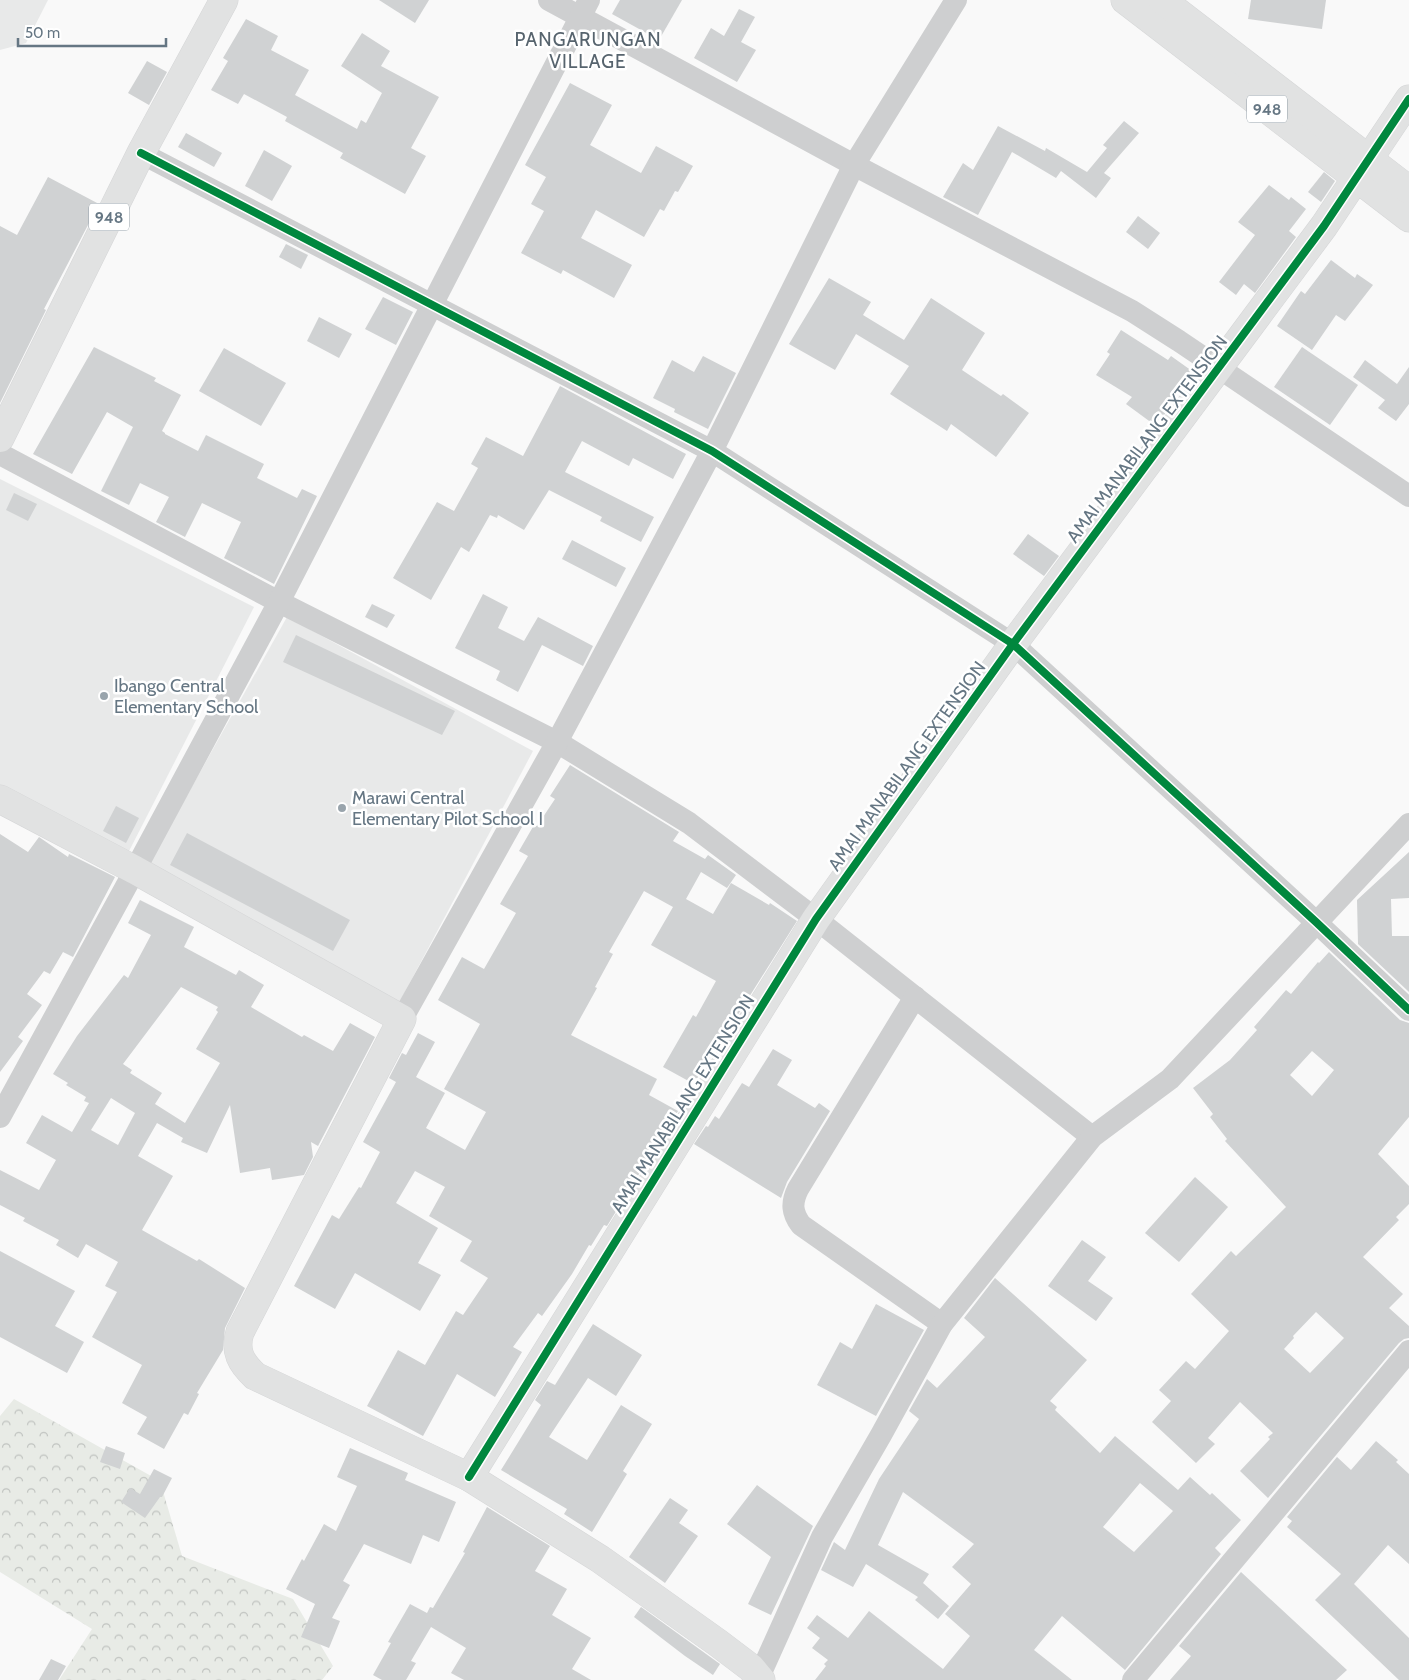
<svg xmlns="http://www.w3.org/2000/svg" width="1409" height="1680" viewBox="0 0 1409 1680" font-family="Cabin,sans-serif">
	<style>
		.built { fill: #e8e9e9 }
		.forest { fill: url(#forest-crowns) }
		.building { fill: #d0d2d3; fill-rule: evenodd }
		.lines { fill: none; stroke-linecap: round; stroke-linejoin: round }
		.secondary-casing { stroke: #d5d6d7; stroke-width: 29 }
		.primary-casing { stroke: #d5d6d7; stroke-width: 29 }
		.street { stroke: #cecfd0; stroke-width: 22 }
		.secondary { stroke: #e1e2e2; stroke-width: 28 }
		.primary { stroke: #e1e2e2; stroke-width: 28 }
		.cycleway-casing { stroke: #fff; stroke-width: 11 }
		.cycleway { stroke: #00873e; stroke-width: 8 }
		.poi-dot { fill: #99a4ac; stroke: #fff; stroke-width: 2 }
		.labels { text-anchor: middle; stroke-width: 5; stroke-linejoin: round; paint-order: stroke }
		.shield { fill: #fff; stroke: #939fa8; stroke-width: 1 }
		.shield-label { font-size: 16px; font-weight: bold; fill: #657683 }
		.street-label { font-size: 18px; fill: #657683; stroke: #fff }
		.poi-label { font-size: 18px; fill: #657683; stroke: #fff; text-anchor: start }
		.neighbourhood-label { font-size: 19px; letter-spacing: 1px; fill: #57646e; stroke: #fff }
	</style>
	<defs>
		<pattern id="forest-crowns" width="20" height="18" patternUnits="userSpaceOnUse" patternTransform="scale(1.25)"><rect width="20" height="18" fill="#e8ebe6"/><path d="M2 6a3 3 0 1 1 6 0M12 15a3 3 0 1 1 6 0" fill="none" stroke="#c0c3c0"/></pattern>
	</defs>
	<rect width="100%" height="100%" fill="#f9f9f9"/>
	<!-- built -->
	<g class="built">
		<path d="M0,0H48L26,43L0,50Z"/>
		<path d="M0,479L254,607L127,855L0,786Z"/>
		<path d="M287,617L533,751L398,1005L148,865Z"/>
	</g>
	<!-- forest -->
	<path class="forest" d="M14,1399L160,1481L182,1556L293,1599L333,1666L322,1680H59L92,1629L0,1572V1416Z"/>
	<!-- building -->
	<g class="building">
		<path d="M379,0H429L415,23Z"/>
		<path d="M620,0H682L659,40L612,14Z"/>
		<path d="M1251,0H1326L1322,29L1248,19Z"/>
		<path d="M739,9L755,17L741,42L756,50L737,82L694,58L711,28L724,36Z"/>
		<path d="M246,19L278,36L271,50L309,70L295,95L357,129L361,120L366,123L382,93L341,66L362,33L390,51L381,66L439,97L411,148L426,156L405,194L340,158L343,153L285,121L287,117L244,94L238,104L211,90L228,61L223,58Z"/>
		<path d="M147,61L167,72L149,105L128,93Z"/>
		<path d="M570,83L612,105L590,145L641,173L656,146L693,166L678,192L675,191L664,211L660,209L644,237L596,210L581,238L632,265L614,298L563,270L561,274L521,253L544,211L531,204L546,177L525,165Z"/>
		<path d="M1124,121L1139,133L1104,173L1111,178L1096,198L1061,171L1056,178L1012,152L978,215L943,197L963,163L973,170L998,126L1045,151L1046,148L1087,172L1107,148L1103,145Z"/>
		<path d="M186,133L222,153L214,167L178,147Z"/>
		<path d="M264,150L292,166L272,201L245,186Z"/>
		<path d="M1324,172L1335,181L1321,202L1308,192Z"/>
		<path d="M48,177L99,204L44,309L46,310L0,403V226L17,235Z"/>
		<path d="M1269,185L1289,200L1291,197L1306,209L1289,231L1296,237L1255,293L1244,284L1236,295L1219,282L1255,235L1238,222Z"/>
		<path d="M1138,216L1160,233L1148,249L1126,232Z"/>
		<path d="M286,244L308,255L301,269L279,257Z"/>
		<path d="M1331,260L1355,278L1357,274L1373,285L1345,321L1336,315L1312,350L1277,326L1301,291L1305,294Z"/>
		<path d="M829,278L871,302L863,315L904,340L931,298L985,333L962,370L1001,396L1003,394L1029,413L996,457L951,424L947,431L890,394L909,366L856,334L835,370L789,344Z"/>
		<path d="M383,297L413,312L396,345L365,329Z"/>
		<path d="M319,317L352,334L339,358L307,341Z"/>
		<path d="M1121,330L1168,360L1171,356L1192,371L1163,408L1167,411L1156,426L1126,404L1132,397L1096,375L1110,354L1107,352Z"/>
		<path d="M94,347L156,378L154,381L181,395L162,431L165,433V434L198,451L206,435L264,464L257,478L297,498L302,489L317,496L274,584L224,558L241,522L202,503L185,537L156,522L169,497L140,483L129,505L101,491L133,427L107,412L72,474L33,454Z"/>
		<path d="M1302,347L1358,385L1330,425L1274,387Z"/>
		<path d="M224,348L286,383L261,426L199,391Z"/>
		<path d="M703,356L736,373L708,429L674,412L675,409L653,398L672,360L694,372Z"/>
		<path d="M1365,360L1397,384L1409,367V404L1396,421L1378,408L1385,400L1353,377Z"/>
		<path d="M560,386L686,454L673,479L633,458L629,466L582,441L565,472L654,517L641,542L600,521L602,517L549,490L524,530L498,515L497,518L490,515L469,552L461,547L431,600L393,578L437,502L454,511L478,468L471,464L486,437L523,456Z"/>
		<path d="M14,493L37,504L28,521L6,510Z"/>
		<path d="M1028,534L1059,556L1044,576L1013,554Z"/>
		<path d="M572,540L626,568L616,587L562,559Z"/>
		<path d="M483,594L508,607L498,628L524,641L538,617L593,646L583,666L542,645L518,692L496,680L500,671L455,648Z"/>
		<path d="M372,604L395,615L387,628L365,617Z"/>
		<path d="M296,635L455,711L442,735L283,662Z"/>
		<path d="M570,765L679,832L673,841L705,859L708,855L736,875L727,888L701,872L686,899L713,914L731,883L769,905L770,903L797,921L727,1032L724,1031L694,1084L663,1067L693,1015L696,1017L716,981L651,945L673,907L644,891L609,952L613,954L595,987L597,988L571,1035L657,1079L649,1095L678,1111L607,1226L604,1225L591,1246L589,1245L572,1274L542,1316L538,1313L513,1347L522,1352L495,1397L457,1374L423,1436L367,1406L398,1350L425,1365L456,1311L463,1315L488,1278L460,1261L472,1241L429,1216L445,1187L415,1171L396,1203L438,1228L418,1263L441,1275L420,1311L355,1273L335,1309L294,1286L332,1215L339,1219L359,1187L361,1188L380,1152L363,1142L396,1082L389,1078L402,1053L406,1055L418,1033L435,1042L416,1077L445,1093L426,1128L465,1150L486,1112L444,1089L480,1024L438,1000L462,957L484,969L516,913L500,904L528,856L519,851L534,825L537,826L555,799L550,796Z"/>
		<path d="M116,806L139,818L126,843L103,831Z"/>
		<path d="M187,833L350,920L333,951L170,865Z"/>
		<path d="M0,834L28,852L39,837L68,857L69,854L115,877L73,957L63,952L50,974L44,971L27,994L42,1005L18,1037L23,1041L0,1072Z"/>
		<path d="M1409,852V898L1391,899L1392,936H1409V992L1358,944L1357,900Z"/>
		<path d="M140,900L194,927L184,947L236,975L239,970L264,985L251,1007L302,1037L304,1035L333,1051L350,1023L375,1037L318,1146L311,1142L313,1157L304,1175L272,1180L270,1168L240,1173L230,1105L207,1153L181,1142L183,1138L157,1123L138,1156L173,1176L142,1230L197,1261L199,1259L245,1288L225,1328L223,1350L197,1393L199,1394L188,1415L184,1413L164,1449L137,1434L147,1417L122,1403L142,1365L92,1337L117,1292L105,1286L118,1262L86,1244L78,1258L56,1245L59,1240L23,1221L25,1218L0,1205V1170L39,1190L56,1160L26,1143L42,1115L72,1132L89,1103L84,1101L86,1097L66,1085L68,1083L53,1074L77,1036L124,975L128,978L151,935L128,923ZM181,987L218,1007L216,1010L218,1012L196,1049L220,1063L185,1123L155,1104L162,1093L130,1073L132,1070L123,1064ZM111,1098L135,1113L118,1145L91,1130Z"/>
		<path d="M1329,952L1400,1020L1409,1023V1117L1378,1154L1409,1186V1204L1396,1217L1399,1220L1363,1257L1403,1294L1389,1308L1409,1326V1338L1404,1339L1399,1343L1268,1498L1240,1471L1270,1439L1268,1437L1273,1433L1240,1402L1208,1438L1215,1444L1196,1463L1152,1422L1171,1401L1159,1390L1186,1361L1195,1369L1229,1331L1191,1294L1231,1251L1236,1256L1286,1207L1225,1141L1227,1139L1210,1117L1213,1114L1193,1088L1230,1060L1257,1030L1254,1027L1286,990L1291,994L1318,962L1319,963ZM1312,1051L1334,1070L1312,1096L1290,1075ZM1316,1312L1344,1338L1310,1373L1284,1349L1294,1338L1293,1336Z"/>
		<path d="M773,1049L792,1060L777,1085L815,1108L819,1103L830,1111L787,1182L781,1198L694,1144L706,1126L708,1127L715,1116L719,1119L742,1083L749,1087Z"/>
		<path d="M1195,1177L1228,1207L1179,1262L1145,1233Z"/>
		<path d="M1082,1240L1106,1257L1088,1281L1113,1298L1096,1321L1048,1286Z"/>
		<path d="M0,1251L75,1291L55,1326L84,1342L67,1373L0,1337Z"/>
		<path d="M995,1278L1087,1360L1050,1401L1057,1407L1055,1410L1100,1453L1115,1436L1178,1490L1190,1477L1210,1495L1212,1493L1241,1520L1215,1548L1221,1554L1125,1670L1062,1616L1034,1650L1072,1680H815L826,1666L824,1664L828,1660L812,1648L820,1638L807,1628L817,1615L848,1638L869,1611L943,1669L970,1636L945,1614L971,1584L952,1567L974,1544L903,1492L878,1545L929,1574L923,1583L949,1606L938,1619L915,1600L918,1597L866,1564L853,1587L821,1570L834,1542L845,1550L879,1479L919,1419L909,1411L927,1379L937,1388L985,1337L964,1318ZM1140,1483L1173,1511L1134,1552L1103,1527Z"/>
		<path d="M876,1304L924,1330L876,1416L817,1385L840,1342L852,1349Z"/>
		<path d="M593,1324L642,1355L616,1396L588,1378L549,1437L587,1460L621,1405L652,1424L623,1471L627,1474L592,1532L564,1514L567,1509L501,1470L541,1405L535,1400L547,1381L555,1385Z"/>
		<path d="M1376,1441L1398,1460L1396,1462L1409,1474V1564L1388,1545L1354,1584L1409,1638V1680H1399L1315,1600L1341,1574L1287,1527L1292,1521L1287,1517L1337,1457L1351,1470Z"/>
		<path d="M106,1446L125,1453L120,1469L100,1462Z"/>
		<path d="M350,1448L408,1473L405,1480L456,1502L439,1542L423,1535L411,1564L364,1544L343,1581L350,1585L332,1618L340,1621L329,1648L301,1637L315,1604L286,1589L302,1559L304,1561L324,1524L336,1531L357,1486L337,1477Z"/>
		<path d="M154,1469L172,1478L162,1497H160L145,1518L121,1502L130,1488L140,1494Z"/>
		<path d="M757,1485L813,1526L771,1615L748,1604L771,1557L727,1524Z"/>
		<path d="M670,1498L688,1510L679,1523L698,1536L665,1583L629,1557Z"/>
		<path d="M487,1507L550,1546L535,1571L567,1589L552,1615L591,1638L572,1669L591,1680H464L451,1673L466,1648L431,1627L411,1661L416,1663L406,1680H382L373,1675L391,1643L388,1642L410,1604L427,1613L430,1607L433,1608L465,1553L463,1552Z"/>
		<path d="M1241,1572L1347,1670L1336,1680H1170L1191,1656L1179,1646Z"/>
		<path d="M641,1607L720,1664L713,1675L685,1656L634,1617Z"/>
		<path d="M51,1659L66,1666L58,1680H39Z"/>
	</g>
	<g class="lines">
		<defs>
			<g id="secondary">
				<path d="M0,799L135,870L402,1019L240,1332C234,1351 241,1363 255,1376L469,1477L600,1559L718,1643L751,1668L761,1680"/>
				<path d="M469,1477L816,919L1013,644L1324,226L1409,99"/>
			</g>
			<g id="primary">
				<path d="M1125,0L1409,218"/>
				<path d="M1162,0L1409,190"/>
				<path d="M0,438L141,153L224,0"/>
			</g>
		</defs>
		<!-- secondary casing -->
		<use href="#secondary" class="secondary-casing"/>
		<!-- primary casing -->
		<use href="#primary" class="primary-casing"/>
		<!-- street -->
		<g class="street">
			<path d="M549,0L854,165L1132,311L1179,341L1409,496"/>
			<path d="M141,153L712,451L1013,644L1316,922L1409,1010"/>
			<path d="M0,454L279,602L557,742L689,823L816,919L1092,1137"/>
			<path d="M915,997L798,1189C791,1203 792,1213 801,1225L942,1324"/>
			<path d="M402,1019L557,742L712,451L854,165L956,0"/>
			<path d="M0,1117L135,870L279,602L589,0"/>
			<path d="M759,1677L822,1537L881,1435L942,1324L1092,1137L1170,1079L1409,824"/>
			<path d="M1133,1680L1409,1351"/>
		</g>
		<!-- secondary -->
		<use href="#secondary" class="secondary"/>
		<!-- primary -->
		<use href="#primary" class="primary"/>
		<defs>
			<g id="cycleway">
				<path d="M141,153L712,451L1013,644L1316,922L1409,1010"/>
				<path d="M469,1477L816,919L1013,644L1324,226L1409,99"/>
			</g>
		</defs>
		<!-- cycleway casing -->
		<use href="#cycleway" class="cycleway-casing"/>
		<!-- cycleway -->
		<use href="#cycleway" class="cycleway"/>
	</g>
	<!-- markers -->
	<g class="poi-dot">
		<circle cx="104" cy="696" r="5"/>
		<circle cx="342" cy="808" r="5"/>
	</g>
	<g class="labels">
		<!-- shield labels -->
		<g class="shield">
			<rect x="1247" y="95.5" width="40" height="27" rx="4"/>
			<rect x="89" y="203.5" width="40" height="27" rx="4"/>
		</g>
		<g class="shield-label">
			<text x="1267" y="115">948</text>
			<text x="109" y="223">948</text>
		</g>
		<!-- street labels -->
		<g class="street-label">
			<text transform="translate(1147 439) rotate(-53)" y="6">AMAI MANABILANG EXTENSION</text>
			<text transform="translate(907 766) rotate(-54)" y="6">AMAI MANABILANG EXTENSION</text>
			<text transform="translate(683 1104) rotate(-58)" y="6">AMAI MANABILANG EXTENSION</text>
		</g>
		<!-- poi labels -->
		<g class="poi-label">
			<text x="114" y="692">Ibango Central<tspan x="114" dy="21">Elementary School</tspan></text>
			<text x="352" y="804">Marawi Central<tspan x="352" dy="21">Elementary Pilot School I</tspan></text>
		</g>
		<!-- neighbourhood labels -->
		<g class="neighbourhood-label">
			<text x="588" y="46">PANGARUNGAN<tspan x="588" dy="22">VILLAGE</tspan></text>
		</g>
	</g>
	<!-- scale -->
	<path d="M18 38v8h148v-8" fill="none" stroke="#657683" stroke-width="2.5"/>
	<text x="25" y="38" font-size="15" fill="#657683" stroke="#ffffff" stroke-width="4" paint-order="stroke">50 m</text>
</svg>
